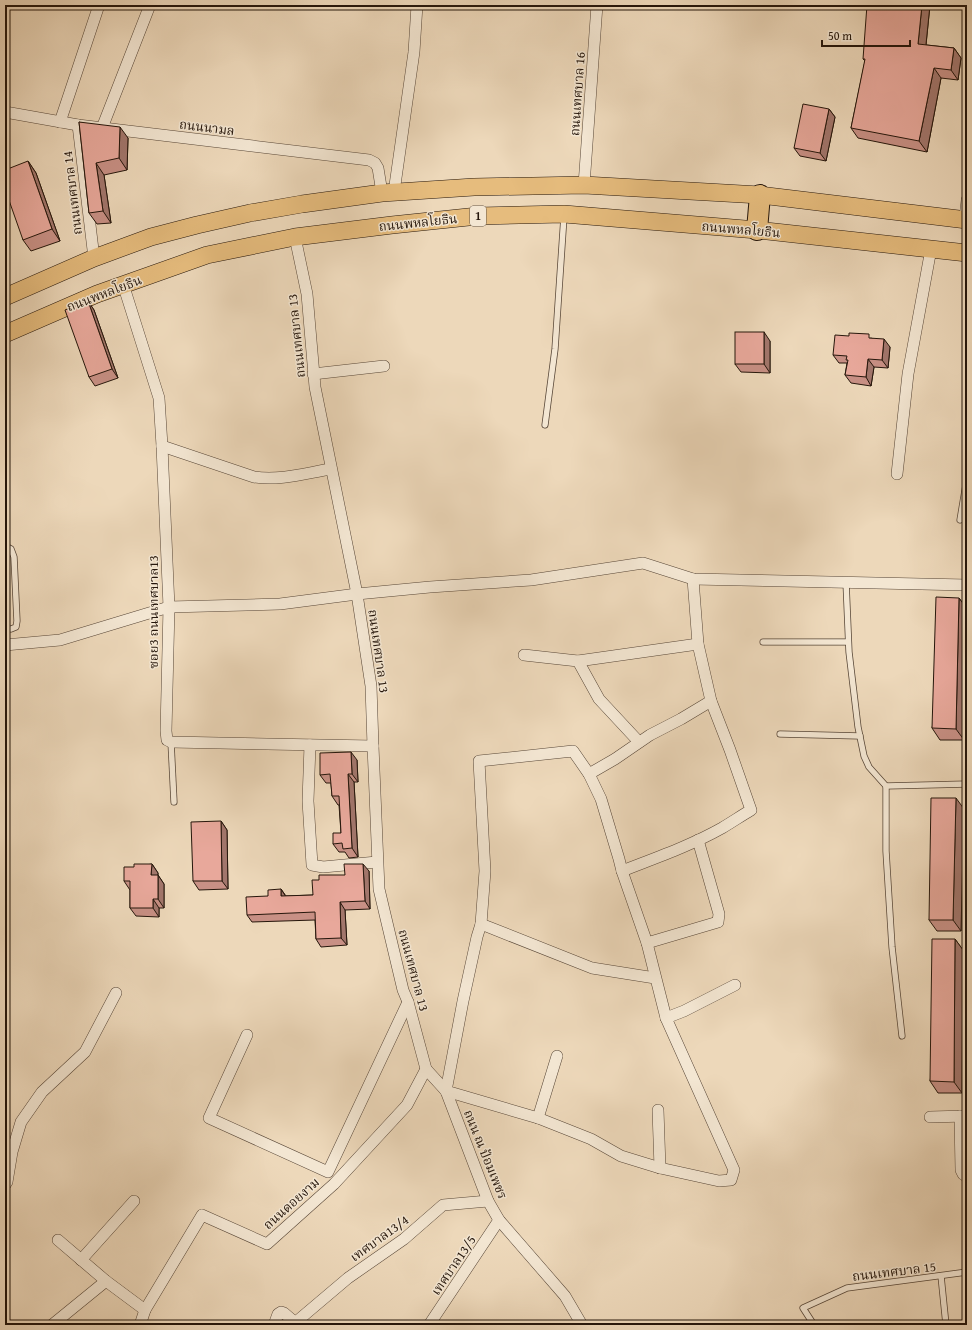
<svg xmlns="http://www.w3.org/2000/svg" width="972" height="1330" viewBox="0 0 972 1330" font-family="'Gentium Book Plus','Noto Serif Thai',serif">
	<style>
		.lines { fill: none; stroke-linecap: round; stroke-linejoin: round }
		.lane-casing { stroke: #574637; stroke-width: 7 }
		.street-casing { stroke: #574637; stroke-width: 12 }
		.primary-casing { stroke: #25160b; stroke-width: 18 }
		.highway-casing { stroke: #25160b; stroke-width: 22 }
		.lane { stroke: #f3e6d2; stroke-width: 5.5 }
		.street { stroke: #f3e6d2; stroke-width: 11 }
		.primary { stroke: #e6bc7d; stroke-width: 17 }
		.highway { stroke: #e6bc7d; stroke-width: 20 }
		.wall { fill: #c89085; stroke: #25160b }
		.shaded-wall { fill: #a2766c; stroke: #25160b }
		.building { fill: #e8a89b; stroke: #25160b }
		.labels { text-anchor: middle; stroke-width: 3; stroke-linejoin: round; paint-order: stroke }
		.shield { fill: #f3e6d2; stroke: #635447; stroke-width: 1 }
		.shield-label { font-size: 12px; font-weight: bold; fill: #25160b }
		.street-label { font-size: 13px; fill: #25160b; stroke: #f3e6d2 }
	</style>
	<rect width="100%" height="100%" fill="#edd8ba"/>
	<filter id="stains"><feTurbulence type="fractalNoise" baseFrequency=".005" numOctaves="4"/><feColorMatrix values="0 0 0 0 .2 0 0 0 0 .09 0 0 0 0 .02 0 0 0 .5 -.17"/></filter>
	<radialGradient id="worn" r=".72"><stop offset=".6" stop-color="#630" stop-opacity="0"/><stop offset="1" stop-color="#630" stop-opacity=".3"/></radialGradient>
	<g class="lines">
		<defs>
			<g id="lane">
				<path d="M545,425L555,349L564,216"/>
				<path d="M960,520L967,478"/>
				<path d="M5,546L11,549L14,557L17,621L16,627L11,629H5"/>
				<path d="M846,582L849,652L858,727L864,756L869,767L886,786V851L892,947L902,1036"/>
				<path d="M763,642H848"/>
				<path d="M780,734L860,736"/>
				<path d="M171,742L174,802"/>
				<path d="M886,786L967,784"/>
				<path d="M941,1276L946,1325"/>
				<path d="M814,1325L803,1308L847,1288L967,1272"/>
			</g>
			<g id="street">
				<path d="M5,112L78,125L369,160L375,163L378,168L382,193"/>
				<path d="M60,122L99,5"/>
				<path d="M78,125L94,258"/>
				<path d="M102,128L150,5"/>
				<path d="M584,185L597,5"/>
				<path d="M394,192L414,52L417,5"/>
				<path d="M965,219L967,200"/>
				<path d="M295,237L307,294L315,387L357,594L371,686L373,746L379,889L403,990L408,1002L426,1069L446,1091L488,1201L499,1220L565,1296L582,1325"/>
				<path d="M123,284L159,398L162,446L169,607L166,731L167,740L171,742L373,746"/>
				<path d="M313,374L384,366"/>
				<path d="M162,446L254,477C280,481 306,473 331,469"/>
				<path d="M897,474L908,374L931,249"/>
				<path d="M5,645L60,640L169,607L280,604L357,594L430,587L531,580L643,563L693,579L967,585"/>
				<path d="M524,655L578,661L698,644"/>
				<path d="M578,661L599,699L639,742"/>
				<path d="M310,745L308,801L312,865L323,867L377,862"/>
				<path d="M573,751L589,774L601,799L619,859L622,871L647,943L666,1018L734,1170L731,1180L719,1181L660,1168L621,1156L591,1139L538,1118L446,1091L463,1001L477,937L481,924L485,871L479,761Z"/>
				<path d="M589,774L615,759L650,735L681,719L711,701"/>
				<path d="M622,871C655,858 690,846 722,828C732,822 741,816 751,810L730,750L711,701L698,644L693,579"/>
				<path d="M481,924L592,968L655,978"/>
				<path d="M647,943L718,922L719,914L698,840"/>
				<path d="M666,1018L684,1011L735,985"/>
				<path d="M247,1035L209,1118L328,1172L408,1002"/>
				<path d="M658,1110L660,1168"/>
				<path d="M960,1116L961,1170L963,1174L967,1177"/>
				<path d="M930,1117L966,1116"/>
				<path d="M538,1118L557,1056"/>
				<path d="M5,1185L7,1182L12,1152L21,1122L42,1092L85,1052L116,993"/>
				<path d="M58,1240L106,1281L145,1310"/>
				<path d="M81,1260L134,1201"/>
				<path d="M296,1322L348,1278L404,1239L443,1205L488,1201"/>
				<path d="M52,1325L106,1281"/>
				<path d="M140,1325L145,1310L202,1215L267,1244L334,1184L407,1105L426,1069"/>
				<path d="M274,1325L278,1314L281,1312L284,1313L298,1325"/>
				<path d="M429,1325L499,1220"/>
			</g>
			<g id="primary">
				<path d="M5,297L94,258L151,237L197,225L250,213L302,204L382,193L474,187L584,185L760,195L967,220"/>
				<path d="M5,334L97,294L207,255L295,237L392,225L478,216L564,214L757,230L967,253"/>
			</g>
			<path id="highway" d="M757,230L760,195"/>
		</defs>
		<!-- lane casing -->
		<use href="#lane" class="lane-casing"/>
		<!-- street casing -->
		<use href="#street" class="street-casing"/>
		<!-- primary casing -->
		<use href="#primary" class="primary-casing"/>
		<!-- highway casing -->
		<use href="#highway" class="highway-casing"/>
		<!-- lane -->
		<use href="#lane" class="lane"/>
		<!-- street -->
		<use href="#street" class="street"/>
		<!-- primary -->
		<use href="#primary" class="primary"/>
		<!-- highway -->
		<use href="#highway" class="highway"/>
	</g>
	<!-- wall -->
	<g class="wall">
		<path d="M930,5L926,45L954,48L961,58L958,80L941,78L927,152L858,138L851,128L865,61L863,59Z"/>
		<path d="M829,109L835,117L826,161L800,156L794,148Z"/>
		<path d="M79,122L128,138L127,170L104,175L111,223L97,224L89,213Z"/>
		<path d="M28,161L36,173L60,241L31,251L23,240Z"/>
		<path d="M88,301L94,310L118,378L95,386L89,377Z"/>
		<path d="M871,338L890,347L888,368L874,367L871,386L851,383L845,375L847,363H839L833,355Z"/>
		<path d="M770,341V373L741,372L735,364Z"/>
		<path d="M959,598L967,609L964,740H940L932,728Z"/>
		<path d="M357,760L358,782H354L358,857L349,858L345,852H339L333,844L341,833L339,805H338L332,796L331,783H326L320,775Z"/>
		<path d="M964,809L961,931H937L929,920Z"/>
		<path d="M221,821L227,830L228,889L199,890L193,881Z"/>
		<path d="M152,864L158,873V875L164,884V908H159V917L136,916L130,908V890L124,881L134,867Z"/>
		<path d="M369,871L370,909L345,910L347,945L321,947L316,939L315,920L252,922L247,915L268,896L281,889L286,896L313,895L319,880Z"/>
		<path d="M955,939L963,950L962,1093H938L930,1081Z"/>
	</g>
	<!-- shaded-wall -->
	<g class="shaded-wall">
		<path d="M922,5H930L925,54L918,44Z"/>
		<path d="M954,48L961,58L958,80L951,70Z"/>
		<path d="M934,68L941,78L927,152L919,141Z"/>
		<path d="M829,109L835,117L826,161L820,153Z"/>
		<path d="M120,127L128,138L127,170L119,158Z"/>
		<path d="M28,161L36,173L60,241L52,229Z"/>
		<path d="M96,163L104,175L111,223L103,211Z"/>
		<path d="M88,301L94,310L118,378L112,369Z"/>
		<path d="M764,332L770,341V373L764,364Z"/>
		<path d="M884,339L890,347L888,368L882,360Z"/>
		<path d="M868,359L874,367L871,386L866,377Z"/>
		<path d="M959,598L967,609L964,740L956,729Z"/>
		<path d="M351,752L357,760L358,782L352,774Z"/>
		<path d="M348,774L354,782L358,857L352,848Z"/>
		<path d="M956,798L964,809L961,931L953,920Z"/>
		<path d="M221,821L227,830L228,889L222,881Z"/>
		<path d="M152,864L158,873L157,884L151,875Z"/>
		<path d="M363,864L369,871L370,909L365,901Z"/>
		<path d="M158,875L164,884V908L158,899Z"/>
		<path d="M281,889L286,897L281,896Z"/>
		<path d="M153,899L159,908V917L153,908Z"/>
		<path d="M340,902L345,910L347,945L341,938Z"/>
		<path d="M955,939L963,950L962,1093L954,1082Z"/>
	</g>
	<!-- building -->
	<g class="building">
		<path d="M867,5H922L918,44L954,48L951,70L934,68L919,141L851,128L865,59H863Z"/>
		<path d="M803,104L829,109L820,153L794,148Z"/>
		<path d="M79,122L120,127L119,158L96,163L103,211L89,213Z"/>
		<path d="M28,161L52,229L23,240L5,189V170Z"/>
		<path d="M88,301L112,369L89,377L65,310Z"/>
		<rect x="735" y="332" width="29" height="32"/>
		<path d="M849,333L869,334V338L884,339L882,360L868,359L866,377L845,375L848,360H846L847,356L833,355L835,335L849,336Z"/>
		<path d="M936,597L959,598L956,729L932,728Z"/>
		<path d="M351,752L352,774H348L352,848L343,849L342,843L333,844V833H341L339,796H332L330,774L320,775V753Z"/>
		<path d="M931,798H956L953,920H929Z"/>
		<path d="M221,821L222,881H193L191,822Z"/>
		<path d="M134,864H152L151,875H158V899H153V908H130V881H124V867H134Z"/>
		<path d="M344,864H363L365,901L340,902L341,938L316,939L315,912L247,915L246,897L268,896V890L281,889V896L313,895L312,880H319V875H345Z"/>
		<path d="M932,939H955L954,1082L930,1081Z"/>
	</g>
	<g class="labels">
		<!-- shield labels -->
		<rect class="shield" x="470" y="206" width="16" height="20" rx="3"/>
		<g class="shield-label">
			<text x="478" y="220">1</text>
		</g>
		<!-- street labels -->
		<g class="street-label">
			<text transform="translate(577 94) rotate(-86)" y="5">ถนนเทศบาล 16</text>
			<text transform="translate(207 127) rotate(7)" y="5">ถนนนามล</text>
			<text transform="translate(72 193) rotate(-97)" y="5">ถนนเทศบาล 14</text>
			<text transform="translate(418 222) rotate(-6)" y="5">ถนนพหลโยธิน</text>
			<text transform="translate(741 229) rotate(5)" y="5">ถนนพหลโยธิน</text>
			<text transform="translate(104 293) rotate(-21)" y="5">ถนนพหลโยธิน</text>
			<text transform="translate(296 336) rotate(-96)" y="5">ถนนเทศบาล 13</text>
			<text transform="translate(153 612) rotate(-90)" y="5">ซอย3 ถนนเทศบาล13</text>
			<text transform="translate(379 651) rotate(82)" y="5">ถนนเทศบาล 13</text>
			<text transform="translate(414 970) rotate(75)" y="5">ถนนเทศบาล 13</text>
			<text transform="translate(486 1154) rotate(68)" y="5">ถนน ณ ป้อมเพชร</text>
			<text transform="translate(291 1203) rotate(-42)" y="5">ถนนดอยงาม</text>
			<text transform="translate(379 1238) rotate(-36)" y="5">เทศบาล13/4</text>
			<text transform="translate(453 1265) rotate(-56)" y="5">เทศบาล13/5</text>
			<text transform="translate(894 1271) rotate(-7)" y="5">ถนนเทศบาล 15</text>
		</g>
	</g>
	<!-- margin -->
	<rect width="972" height="1330" fill="none" stroke="#edd8ba" stroke-width="20"/>
	<rect x="6" y="6" width="960" height="1318" fill="none" stroke="#25160b" stroke-width="2"/>
	<rect x="10" y="10" width="952" height="1310" fill="none" stroke="#25160b"/>
	<!-- scale -->
	<path d="M822 40v6h88v-6" fill="none" stroke="#25160b" stroke-width="2"/>
	<text x="828" y="40" font-size="12" fill="#25160b" stroke="#f3e6d2" stroke-width="3" paint-order="stroke">50 m</text>
	<rect width="100%" height="100%" filter="url(#stains)"/>
	<rect width="100%" height="100%" fill="url(#worn)"/>
</svg>
